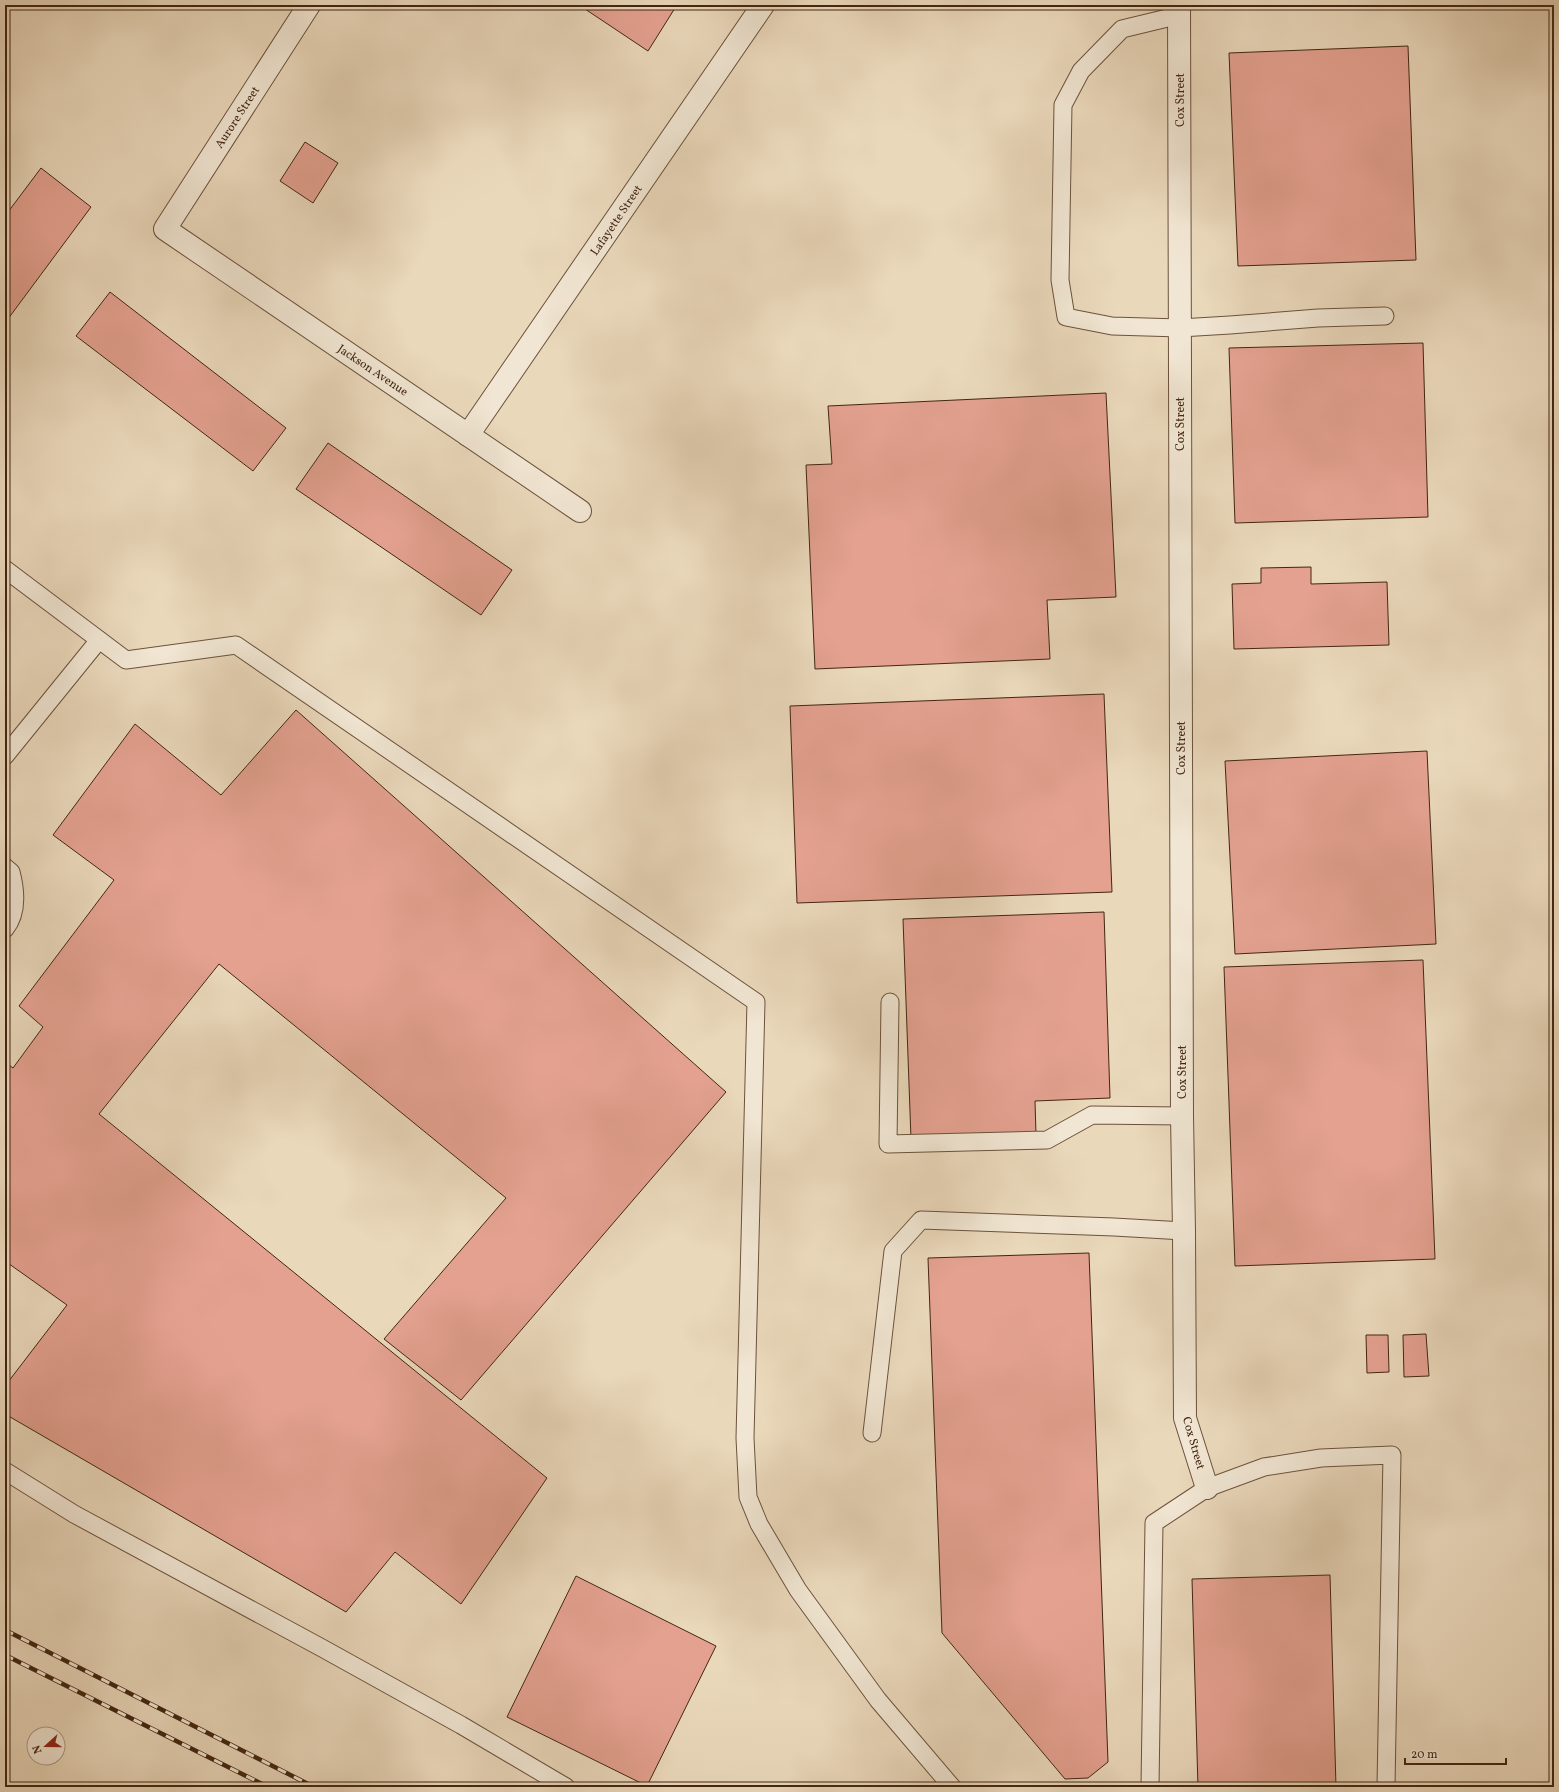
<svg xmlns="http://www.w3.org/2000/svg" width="1559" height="1792" viewBox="0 0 1559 1792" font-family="Vollkorn,serif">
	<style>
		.building { fill: #e4a190; stroke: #422612 }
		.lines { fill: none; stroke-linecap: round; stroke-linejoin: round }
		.lane-casing { stroke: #6c523c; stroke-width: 19 }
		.street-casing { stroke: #6c523c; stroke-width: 24 }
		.lane { stroke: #f1e6d3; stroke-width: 17 }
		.street { stroke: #f1e6d3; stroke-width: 22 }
		.rail-casing { stroke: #422612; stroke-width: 4.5 }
		.rail { stroke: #f1e6d3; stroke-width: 3; stroke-dasharray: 9; stroke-linecap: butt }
		.labels { text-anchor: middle; stroke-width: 4; stroke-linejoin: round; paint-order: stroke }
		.street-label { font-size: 12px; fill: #422612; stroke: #f1e6d3 }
	</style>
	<rect width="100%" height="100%" fill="#ead8bb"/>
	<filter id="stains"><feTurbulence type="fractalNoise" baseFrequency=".005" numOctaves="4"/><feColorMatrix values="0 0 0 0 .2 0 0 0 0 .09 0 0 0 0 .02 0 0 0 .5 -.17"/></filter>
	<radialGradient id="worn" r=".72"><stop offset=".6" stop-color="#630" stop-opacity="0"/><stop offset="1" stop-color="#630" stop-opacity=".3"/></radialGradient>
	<!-- building -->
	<g class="building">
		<path d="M587,5H671L675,8L648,51L585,9Z"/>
		<path d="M1408,46L1416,260L1238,266L1229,53Z"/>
		<path d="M305,142L338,163L313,203L280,181Z"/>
		<path d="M41,168L91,207L5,323V216Z"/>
		<path d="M110,292L286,428L253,471L76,336Z"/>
		<path d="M1423,343L1428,517L1235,523L1229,348Z"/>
		<path d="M1106,393L1116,597L1047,600L1050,659L815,669L806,465L832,464L828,406Z"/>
		<path d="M328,443L512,570L481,615L296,489Z"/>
		<path d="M1311,567V584L1387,582L1389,645L1234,649L1232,584L1261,583V568Z"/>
		<path d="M1104,694L1112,892L797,903L790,706Z"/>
		<path d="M296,710L726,1092L461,1400L384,1339L506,1198L219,964L99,1114L547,1478L461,1604L395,1552L346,1612L5,1414V1386L67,1305L5,1261V1062L13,1068L43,1027L19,1006L114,880L53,835L135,724L221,795Z"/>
		<path d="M1427,751L1436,944L1235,954L1225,761Z"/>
		<path d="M1104,912L1110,1098L1035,1101L1036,1134L911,1139L903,919Z"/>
		<path d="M1423,960L1435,1259L1235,1266L1224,967Z"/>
		<path d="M1089,1253L1108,1762L1088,1778L1065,1779L942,1633L928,1258Z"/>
		<path d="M1426,1334L1429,1376L1404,1377L1403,1335Z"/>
		<path d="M1366,1335H1388L1389,1372L1367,1373Z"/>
		<path d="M1330,1575L1336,1787H1198L1192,1579Z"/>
		<path d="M576,1576L716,1646L647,1786L507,1717Z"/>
	</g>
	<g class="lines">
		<defs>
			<g id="lane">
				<path d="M1180,15L1122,29L1081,71L1063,105L1060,280L1066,317L1112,326L1180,328L1230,325L1318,318L1385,316"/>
				<path d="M5,569L126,660L236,645L756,1002L745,1438L748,1497L759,1524L798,1590L878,1700L952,1787"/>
				<path d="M5,756L99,640"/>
				<path d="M5,867L11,872C16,891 18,913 5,929"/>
				<path d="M890,1002L888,1144L1047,1140L1092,1115L1182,1116"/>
				<path d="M872,1433L893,1251L921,1220L1114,1227L1184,1231"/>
				<path d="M5,1471L74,1514L322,1648L461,1725L566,1787"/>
				<path d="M1150,1787L1154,1523L1207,1488L1264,1467L1321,1458L1392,1455L1386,1787"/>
			</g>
			<g id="street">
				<path d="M309,5L165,229L580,511"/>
				<path d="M1179,5L1182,1116L1184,1231L1185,1418L1207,1488"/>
				<path d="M468,435L763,5"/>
			</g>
		</defs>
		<!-- lane casing -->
		<use href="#lane" class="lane-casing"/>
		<!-- street casing -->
		<use href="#street" class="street-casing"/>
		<!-- lane -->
		<use href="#lane" class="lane"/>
		<!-- street -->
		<use href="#street" class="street"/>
		<defs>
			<g id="rail">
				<path d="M5,1630L314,1787"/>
				<path d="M5,1655L268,1787"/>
			</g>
		</defs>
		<!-- rail casing -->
		<use href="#rail" class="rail-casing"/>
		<!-- rail -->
		<use href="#rail" class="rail"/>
	</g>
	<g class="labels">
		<!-- street labels -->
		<g class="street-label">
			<text transform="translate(1180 100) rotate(-90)" y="4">Cox Street</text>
			<text transform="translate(237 117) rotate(-57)" y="4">Aurore Street</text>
			<text transform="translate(616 220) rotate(-56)" y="4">Lafayette Street</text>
			<text transform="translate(373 370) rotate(34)" y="4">Jackson Avenue</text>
			<text transform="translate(1180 424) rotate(-90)" y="4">Cox Street</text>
			<text transform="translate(1181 748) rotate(-90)" y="4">Cox Street</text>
			<text transform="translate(1182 1072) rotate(-90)" y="4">Cox Street</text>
			<text transform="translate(1194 1443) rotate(74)" y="4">Cox Street</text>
		</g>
	</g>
	<!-- margin -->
	<rect width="1559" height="1792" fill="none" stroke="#ead8bb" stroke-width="20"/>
	<rect x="6" y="6" width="1547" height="1780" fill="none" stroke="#422612" stroke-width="2"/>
	<rect x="10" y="10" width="1539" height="1772" fill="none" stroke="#422612"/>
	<!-- north arrow -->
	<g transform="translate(46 1746) rotate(249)"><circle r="19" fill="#f1e6d3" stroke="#ab9986"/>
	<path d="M0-3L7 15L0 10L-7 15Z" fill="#8f2418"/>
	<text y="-6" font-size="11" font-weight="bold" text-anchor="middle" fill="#422612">N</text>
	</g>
	<!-- scale -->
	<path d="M1405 1758v6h101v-6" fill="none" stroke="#422612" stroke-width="2"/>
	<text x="1411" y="1758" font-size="12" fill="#422612" stroke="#f1e6d3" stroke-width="3" paint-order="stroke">20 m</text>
	<rect width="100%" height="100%" filter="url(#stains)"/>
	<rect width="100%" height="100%" fill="url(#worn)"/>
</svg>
